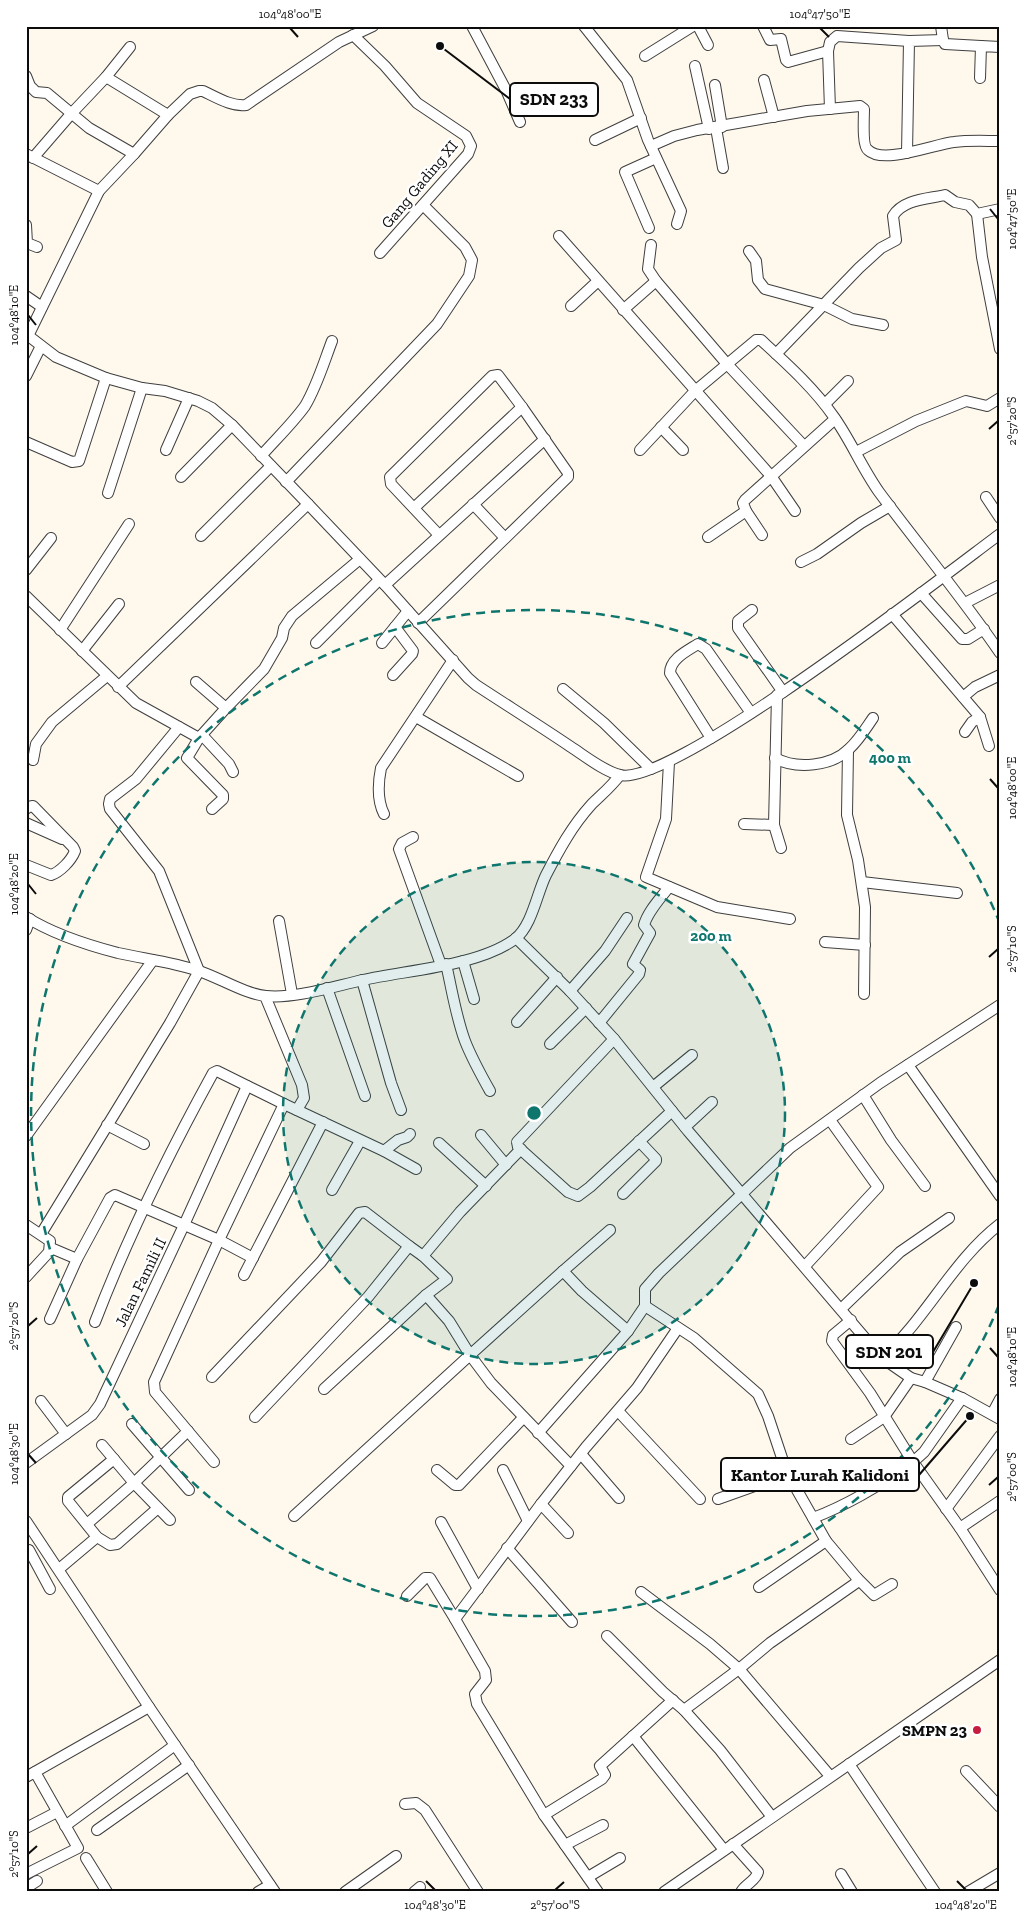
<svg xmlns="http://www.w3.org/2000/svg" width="1026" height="1918" viewBox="0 0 1026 1918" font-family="'Zilla Slab',serif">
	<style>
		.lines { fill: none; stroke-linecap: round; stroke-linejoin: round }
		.street-casing { stroke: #3f3f3f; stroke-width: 12 }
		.street { stroke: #fff; stroke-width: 10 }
		.ticks { fill: none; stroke: #0c0c0c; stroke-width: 2 }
		.ring { fill: none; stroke: #0f766e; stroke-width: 2.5; stroke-dasharray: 9 6 }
		.poi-dot { fill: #c51c3f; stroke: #fff; stroke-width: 2 }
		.labels { text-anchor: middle; stroke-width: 5; stroke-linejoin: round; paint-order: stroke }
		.street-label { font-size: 16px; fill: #0c0c0c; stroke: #fff }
		.poi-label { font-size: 16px; font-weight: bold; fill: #0c0c0c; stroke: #fff; text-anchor: end }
		.centre { fill: #0f766e; stroke: #fff; stroke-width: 2.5 }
		.ring-label { font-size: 15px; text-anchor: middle; font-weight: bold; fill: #0f766e; stroke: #fff; stroke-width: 5; stroke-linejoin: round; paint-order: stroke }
		.leader { fill: none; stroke: #0c0c0c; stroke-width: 2 }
		.callout-dot { fill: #0c0c0c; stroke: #fff; stroke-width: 2 }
		.callout { fill: #fff; stroke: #0c0c0c; stroke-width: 2 }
		.callout-label { font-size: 18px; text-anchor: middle; font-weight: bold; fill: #0c0c0c }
		.neatline { fill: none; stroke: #0c0c0c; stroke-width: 2 }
		.ticks-label { font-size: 12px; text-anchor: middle; fill: #0c0c0c }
	</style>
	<rect width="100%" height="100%" fill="#fff8ec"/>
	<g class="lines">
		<defs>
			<g id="street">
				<path d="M472,26L507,92L520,122"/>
				<path d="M584,26L627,80L648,140L681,211L677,224"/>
				<path d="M698,26L708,45"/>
				<path d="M763,26L770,40L781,39L786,60L788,62L828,51L830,109"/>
				<path d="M941,26L943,40L945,44L981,46"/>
				<path d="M353,35L385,66L417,103L466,136L471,146L468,154L380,253"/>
				<path d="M130,47L106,77L168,115"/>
				<path d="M828,51L830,42L837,36L909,41"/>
				<path d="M645,56L693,26"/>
				<path d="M695,66L709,129"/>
				<path d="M26,76L30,86L36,92L47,93L89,128L134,154"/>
				<path d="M980,78L981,46L1000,47"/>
				<path d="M764,80L774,117"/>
				<path d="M715,85L722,127"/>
				<path d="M716,128L723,168"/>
				<path d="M595,140L641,118"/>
				<path d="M651,146L674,136L697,130L807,111L860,106L864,109C864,117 862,146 868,150C883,165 935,144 954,142C969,140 985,141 1000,141"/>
				<path d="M907,153L909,41L943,40"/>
				<path d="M26,154L99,191"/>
				<path d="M33,158L71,114L106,77"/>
				<path d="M977,214L982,257L1000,349"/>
				<path d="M26,225L27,243L37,247"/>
				<path d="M649,228L625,172L656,158"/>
				<path d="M559,236L771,476L795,511"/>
				<path d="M651,245L648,269L656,281"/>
				<path d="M749,251L756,261L758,280L765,289L824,305L852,319L883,325"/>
				<path d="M26,296L42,307"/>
				<path d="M571,306L598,281"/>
				<path d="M623,310L656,281L727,364L804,446"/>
				<path d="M26,334L56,357L106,378L142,388L165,391L198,401L212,408L232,425L308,504L385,585L468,678L476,685C508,706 540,726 571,747C585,756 605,772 620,775C671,788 946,574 1000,534"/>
				<path d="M28,336L99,191L134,154L168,115L190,94L199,91H203C216,97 232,107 246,105L339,42L373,26"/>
				<path d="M776,354L859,268L881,248L896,240L893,216C903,199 928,199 945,195L955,202L969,205L977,214L1000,209"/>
				<path d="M26,376L41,346"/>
				<path d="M825,404L848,381"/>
				<path d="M661,427L683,450"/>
				<path d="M26,442L72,462L79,461L106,378"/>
				<path d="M166,450L189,398"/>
				<path d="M640,450L695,391L756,340H761C786,363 814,388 834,417C851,441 862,468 879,492C919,546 962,597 1000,653"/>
				<path d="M856,452L916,421L966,401L987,406L1000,398"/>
				<path d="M261,456C276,439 292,424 305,406C317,386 324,362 332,341"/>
				<path d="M181,477L232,425"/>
				<path d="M286,482L437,324L469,276L472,260L465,247L423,205"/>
				<path d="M108,493L142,388"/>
				<path d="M986,497L1000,518"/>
				<path d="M473,504L505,538"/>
				<path d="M414,508L522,407"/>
				<path d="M762,535L746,511L743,503L745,500L835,419"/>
				<path d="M201,536L271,466"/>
				<path d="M708,537L746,511"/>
				<path d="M801,562L817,554L861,523L890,506"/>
				<path d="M26,570L51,538"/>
				<path d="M385,585L545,439"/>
				<path d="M921,593L962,639H968L984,629"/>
				<path d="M26,596L136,703L199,738L226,708L264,669L282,638L284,628L292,616L360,559"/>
				<path d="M965,603L1000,585"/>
				<path d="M752,610L738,621V628L783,692"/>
				<path d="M892,614L980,717L989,746"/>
				<path d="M418,623L568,477V473L522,407L498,375L492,376L390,477L391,484L439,535"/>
				<path d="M60,630L129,524"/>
				<path d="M316,643L379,580"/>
				<path d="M382,643L408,611"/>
				<path d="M82,651L119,604"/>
				<path d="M393,675L412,654L413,651L395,627"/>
				<path d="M196,682L226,708"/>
				<path d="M118,687L308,504"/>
				<path d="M563,689L604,723L651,769"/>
				<path d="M777,695L774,825L781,848"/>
				<path d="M963,697L975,687L1000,675"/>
				<path d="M416,717L518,776"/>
				<path d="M965,732L972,722L980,717"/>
				<path d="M202,735L229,764L233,772"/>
				<path d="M199,738L187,758L223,795V799L212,809"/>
				<path d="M711,738L670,673C670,659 687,651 698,644L706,649L751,713"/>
				<path d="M848,750L847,815L858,860L865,907L864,994"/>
				<path d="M775,758C797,770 832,766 849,749C859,740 866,728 873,718"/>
				<path d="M33,760L36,744L52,722L107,676"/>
				<path d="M669,762L666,819L646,877L717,907L790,919"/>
				<path d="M26,809L28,807L33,806L73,847L75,851C71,861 60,872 51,875L26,865"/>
				<path d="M384,814C377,800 378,783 381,768L453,660"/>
				<path d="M26,823L62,839"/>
				<path d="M744,824L774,825"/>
				<path d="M413,837L402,843L399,849L441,965"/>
				<path d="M862,882L957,893"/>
				<path d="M26,917C53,934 87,945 118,953C145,959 173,962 199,971C220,978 245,994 266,996C295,999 335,986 363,980C407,970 479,966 515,939C532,926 537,893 546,875C559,850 572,826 591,805C601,795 611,787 620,775"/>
				<path d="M279,921L292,994"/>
				<path d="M26,930L30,919"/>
				<path d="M516,938L570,991L614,1039L688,1131L882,1358L911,1378L925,1382L962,1398L1000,1419"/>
				<path d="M825,942L865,945"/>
				<path d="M463,961L474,999"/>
				<path d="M446,964C452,990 456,1017 465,1041C472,1059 481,1075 490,1091"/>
				<path d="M362,980L391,1083L401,1110"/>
				<path d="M327,988L365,1096"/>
				<path d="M570,991L605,951L627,918"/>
				<path d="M265,996L302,1085L304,1098L297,1110"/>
				<path d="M517,1022L557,977"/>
				<path d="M599,1023L639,974L640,970L633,964L650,933L644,925C648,911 660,899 669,887"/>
				<path d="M614,1039L517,1142L518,1147L568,1192L578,1196L590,1187L672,1111"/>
				<path d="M550,1044L586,1008"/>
				<path d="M908,1065L1000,1196"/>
				<path d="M653,1087L692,1055"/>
				<path d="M863,1095L891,1140L925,1186"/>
				<path d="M107,1125L144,1144"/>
				<path d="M685,1127L712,1102"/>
				<path d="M481,1135L506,1165"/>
				<path d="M26,1136L153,960"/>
				<path d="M439,1143L486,1186"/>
				<path d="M384,1151L398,1140L407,1137L410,1134"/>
				<path d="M332,1190L360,1141"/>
				<path d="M623,1194L656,1161V1159L639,1141"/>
				<path d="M26,1225L50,1241L49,1252L26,1277"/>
				<path d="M610,1230L563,1271L582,1291L628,1331"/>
				<path d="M41,1234L170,1023L199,971L159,871L110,809L109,804L110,799L136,779L179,727"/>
				<path d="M51,1248L77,1259"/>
				<path d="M423,1256L460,1212L521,1149"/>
				<path d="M805,1266L878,1187L830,1120"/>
				<path d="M244,1275L323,1122"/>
				<path d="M426,1295L449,1321L470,1355L563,1271"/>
				<path d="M841,1309L900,1252L949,1218"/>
				<path d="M50,1319L77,1259L110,1198L115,1195L219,1240L253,1258"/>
				<path d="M95,1322C128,1236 169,1153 213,1073L217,1071L284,1104"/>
				<path d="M882,1358C927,1318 952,1261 1000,1224"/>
				<path d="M212,1377L321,1262L359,1213L365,1212L409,1246"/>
				<path d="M925,1382L956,1327"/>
				<path d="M962,1398L924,1452L913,1462L960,1528L1000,1590"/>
				<path d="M41,1401L66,1434"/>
				<path d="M618,1411L700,1499"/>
				<path d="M992,1414L1000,1399"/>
				<path d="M255,1417L368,1297L409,1246L423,1256L447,1279L426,1295L324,1389"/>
				<path d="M132,1424L189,1490"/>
				<path d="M538,1433L628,1331L645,1306"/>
				<path d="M851,1439L884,1417L911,1378"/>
				<path d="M102,1445L134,1483L170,1520"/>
				<path d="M581,1454L619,1498"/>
				<path d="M114,1459L68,1497V1501L97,1537L110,1545L117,1544L158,1508"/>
				<path d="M214,1462L155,1392L154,1382L219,1240L284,1104L384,1151L416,1169"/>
				<path d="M26,1463L92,1415L100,1404L184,1225L247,1086"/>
				<path d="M437,1470L455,1485H459L523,1418"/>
				<path d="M503,1470L528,1521"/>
				<path d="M718,1499L788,1474"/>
				<path d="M541,1504L568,1533"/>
				<path d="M946,1509L1000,1436"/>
				<path d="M294,1516L470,1355L491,1383L571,1466"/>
				<path d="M813,1518C850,1504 881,1485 913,1462L870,1393L832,1341L833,1335L851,1320"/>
				<path d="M26,1521L149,1707L275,1892"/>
				<path d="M441,1522L478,1589"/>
				<path d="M87,1524L134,1483L188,1431"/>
				<path d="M960,1528L1000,1501"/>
				<path d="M507,1548L572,1622"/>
				<path d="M29,1550L50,1589"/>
				<path d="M59,1569L97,1537"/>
				<path d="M857,1578L874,1595L892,1584"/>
				<path d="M759,1587L826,1541"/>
				<path d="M407,1596L425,1578H430L455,1619"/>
				<path d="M607,1636L663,1692L684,1710L739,1669L710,1644L641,1592"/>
				<path d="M684,1710L720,1750L772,1817"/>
				<path d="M633,1736L724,1850"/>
				<path d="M849,1764L935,1892"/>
				<path d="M966,1771L1000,1807"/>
				<path d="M830,1776L739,1669L770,1643L856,1583L857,1578L826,1541L797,1490L785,1467L768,1416L758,1394L694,1338L645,1306V1289L659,1273L790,1148L880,1083L1000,1005"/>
				<path d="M26,1777L149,1707"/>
				<path d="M405,1804L416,1803L425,1810L478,1892"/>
				<path d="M544,1815L602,1779L605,1775L600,1766L673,1700"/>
				<path d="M65,1826L175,1745"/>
				<path d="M26,1828L57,1812"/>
				<path d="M97,1830L189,1765"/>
				<path d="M733,1844L758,1872C756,1881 745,1884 741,1892"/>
				<path d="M565,1845L603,1825"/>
				<path d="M86,1858L107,1892"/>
				<path d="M26,1874L78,1848L35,1772"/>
				<path d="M841,1874L852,1892"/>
				<path d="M588,1877L620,1858"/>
				<path d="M26,1888L37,1881"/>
				<path d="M258,1892L270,1885"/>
				<path d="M345,1892L396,1856"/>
				<path d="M414,1892L420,1887"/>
				<path d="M598,1892L544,1815L477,1704L475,1694L486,1680L485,1671L455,1619L541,1504L586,1447L637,1388L678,1328"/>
				<path d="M664,1892L1000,1660"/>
				<path d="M968,1892L1000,1873"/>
			</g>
		</defs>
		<!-- street casing -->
		<use href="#street" class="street-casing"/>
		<!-- street -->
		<use href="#street" class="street"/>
	</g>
	<!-- ticks -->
	<path class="ticks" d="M290,28L298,37M820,28L829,37M990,209L998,219M28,315L36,325M989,429L998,421M990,779L998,788M28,884L36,894M989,957L998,949M28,1326L37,1318M990,1348L998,1357M28,1454L36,1463M989,1485L998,1477M28,1854L37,1846M426,1881L435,1890M957,1881L966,1890M555,1890L564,1882"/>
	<!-- distance rings -->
	<circle cx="534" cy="1113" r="251" fill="#0f766e" fill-opacity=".12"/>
	<g class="ring">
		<circle cx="534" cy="1113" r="251"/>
		<path d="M999 1305A503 503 0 1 1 999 921"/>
	</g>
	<!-- markers -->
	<circle class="poi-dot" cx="977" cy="1730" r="5"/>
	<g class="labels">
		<!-- street labels -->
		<g class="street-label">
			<text transform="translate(419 184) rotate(-50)" y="6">Gang Gading XI</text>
			<text transform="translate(140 1282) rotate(-64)" y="6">Jalan Famili II</text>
		</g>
		<!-- poi labels -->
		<g class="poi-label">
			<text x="967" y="1736">SMPN 23</text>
		</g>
	</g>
	<circle cx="534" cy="1113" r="8" class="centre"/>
	<g class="ring-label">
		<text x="890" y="763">400 m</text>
		<text x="711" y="941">200 m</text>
	</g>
	<!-- callouts -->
	<path class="leader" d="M440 46L510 99M974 1283L933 1352M970 1416L919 1475"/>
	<g class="callout-dot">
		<circle cx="440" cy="46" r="5"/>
		<circle cx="974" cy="1283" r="5"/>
		<circle cx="970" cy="1416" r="5"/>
	</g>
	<g class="callout">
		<rect x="510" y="83" width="88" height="33" rx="5"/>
		<rect x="846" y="1335" width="87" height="33" rx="5"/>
		<rect x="721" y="1458" width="198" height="33" rx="5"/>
	</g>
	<g class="callout-label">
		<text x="554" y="105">SDN 233</text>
		<text x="889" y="1358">SDN 201</text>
		<text x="820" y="1481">Kantor Lurah Kalidoni</text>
	</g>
	<!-- border -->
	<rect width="1026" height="1918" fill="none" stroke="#ffffff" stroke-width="55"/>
	<rect x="28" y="28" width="970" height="1862" class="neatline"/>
	<g class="ticks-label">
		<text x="290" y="18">104°48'00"E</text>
		<text x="820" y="18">104°47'50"E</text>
		<text transform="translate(1012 219) rotate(-90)" y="4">104°47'50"E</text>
		<text transform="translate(14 315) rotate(-90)" y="4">104°48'10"E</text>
		<text transform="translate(1012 421) rotate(-90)" y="4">2°57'20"S</text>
		<text transform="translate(1012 788) rotate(-90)" y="4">104°48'00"E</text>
		<text transform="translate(14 884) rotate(-90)" y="4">104°48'20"E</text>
		<text transform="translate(1012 949) rotate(-90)" y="4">2°57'10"S</text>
		<text transform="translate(14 1326) rotate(-90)" y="4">2°57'20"S</text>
		<text transform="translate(1012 1357) rotate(-90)" y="4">104°48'10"E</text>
		<text transform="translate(14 1454) rotate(-90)" y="4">104°48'30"E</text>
		<text transform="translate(1012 1477) rotate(-90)" y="4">2°57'00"S</text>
		<text transform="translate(14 1854) rotate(-90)" y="4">2°57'10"S</text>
		<text x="435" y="1909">104°48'30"E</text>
		<text x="555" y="1909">2°57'00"S</text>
		<text x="966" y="1909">104°48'20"E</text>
	</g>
</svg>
